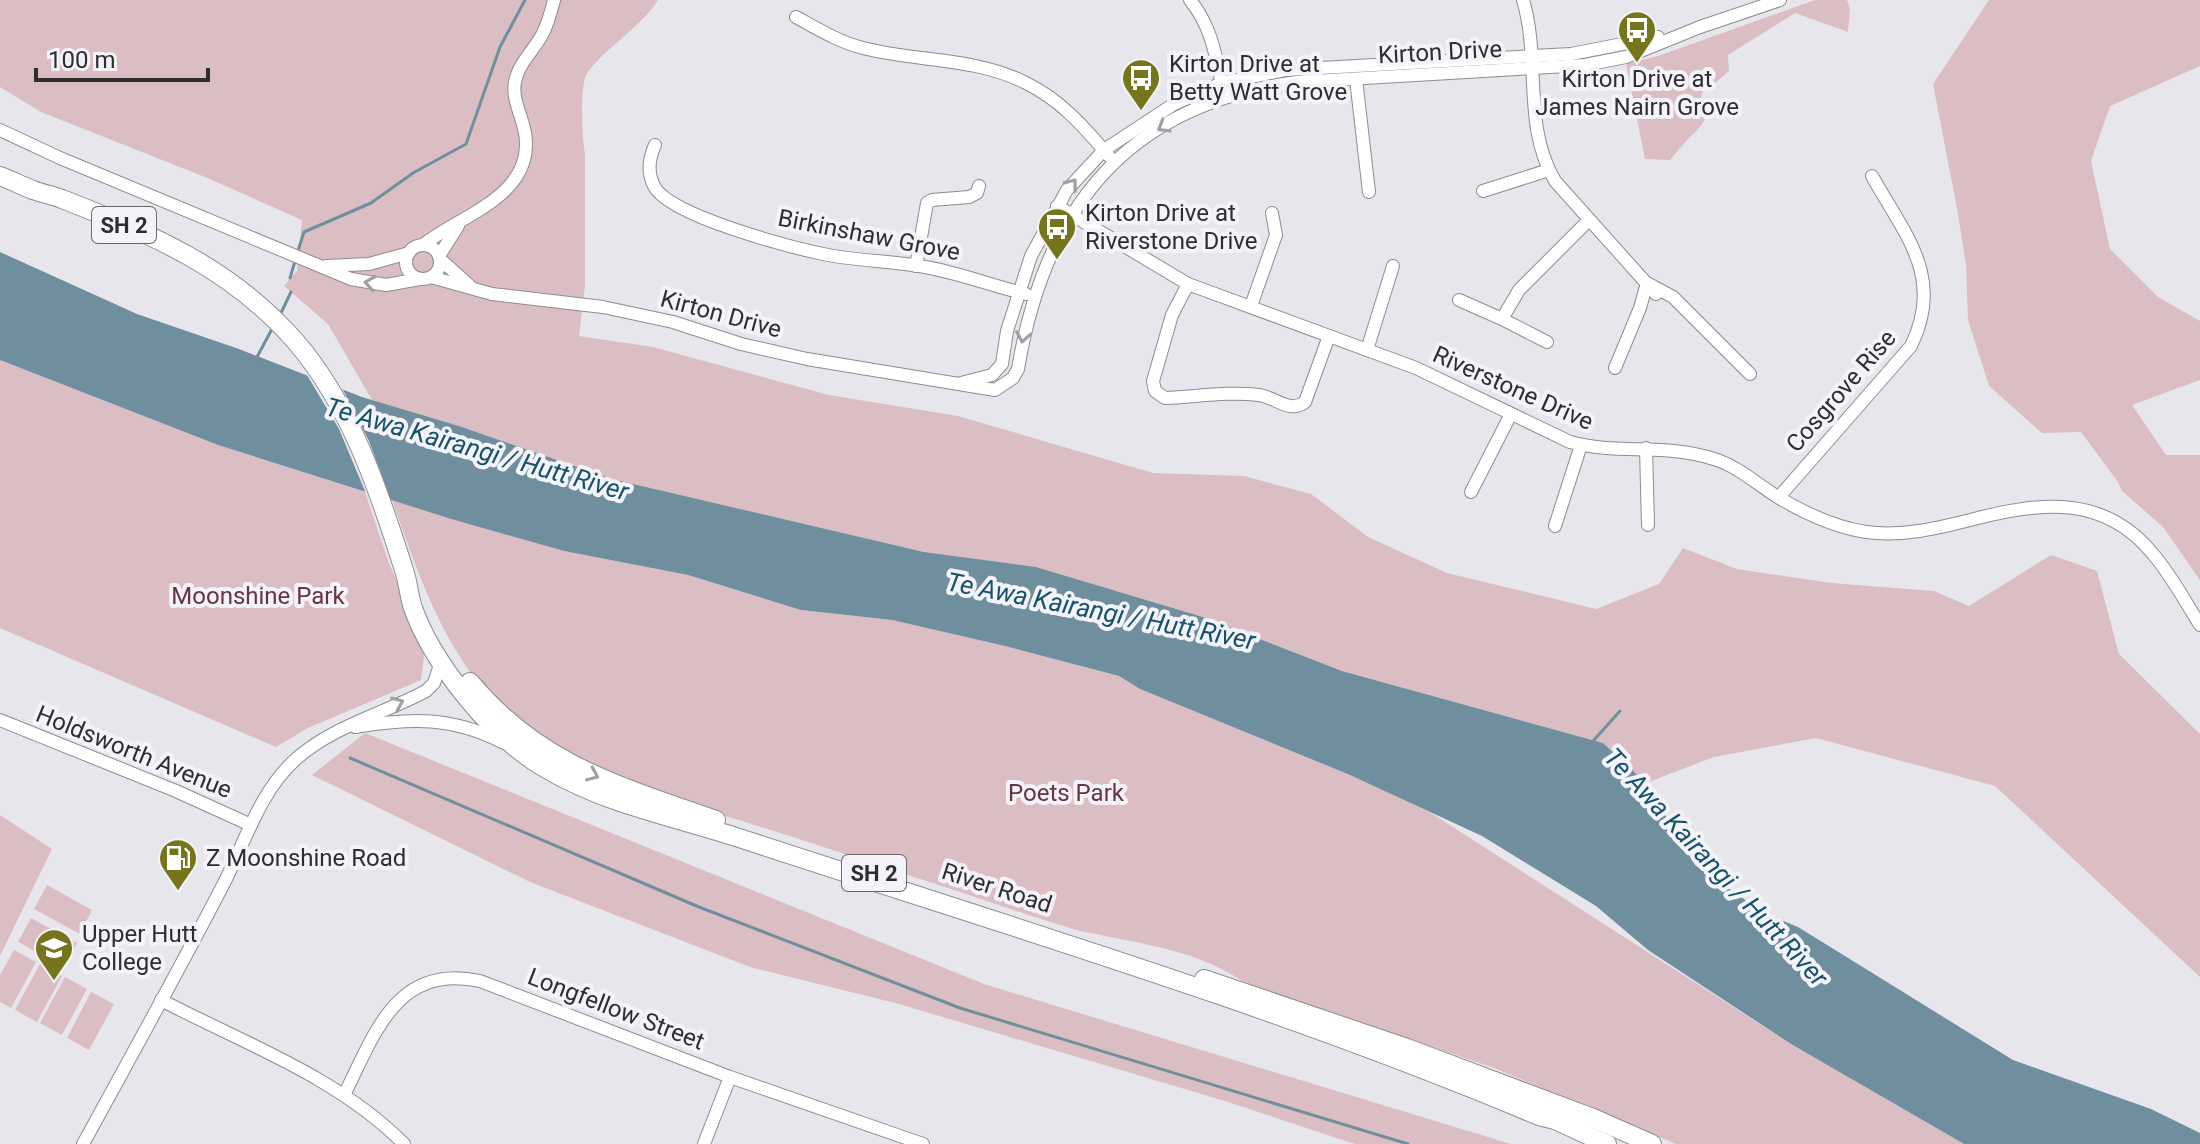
<svg xmlns="http://www.w3.org/2000/svg" width="2200" height="1144" viewBox="0 0 2200 1144" font-family="Roboto,sans-serif">
	<style>
		.green { fill: #dabec3 }
		.water { fill: #708f9e }
		.pier { fill: #e8e6ed }
		.lines { fill: none; stroke-linecap: round; stroke-linejoin: round }
		.stream { stroke: #708f9e; stroke-width: 3 }
		.minor-casing { stroke: #8d8c92; stroke-width: 14 }
		.highway-casing { stroke: #8d8c92; stroke-width: 20 }
		.minor { stroke: #fff; stroke-width: 12 }
		.highway { stroke: #fff; stroke-width: 18 }
		.oneway { stroke: #a1a0a2 }
		.labels { text-anchor: middle; stroke-width: 8; stroke-linejoin: round; paint-order: stroke }
		.shield { fill: #f5f3fa; stroke: #6a686d; stroke-width: 2 }
		.shield-label { font-size: 22px; font-weight: bold; fill: #2e2d30 }
		.street-label { font-size: 24px; fill: #2e2d30; stroke: #f5f3fa }
		.poi-label { font-size: 24px; fill: #2e2d30; stroke: #f5f3fa; text-anchor: start }
		.park-label { font-size: 24px; fill: #663540; stroke: #f5f3fa }
		.water-label { font-size: 26px; font-style: italic; fill: #16536b; stroke: #f5f3fa }
	</style>
	<rect width="100%" height="100%" fill="#e8e6ed"/>
	<!-- green -->
	<g class="green">
		<path d="M0,0H658C644,25 592,58 585,78C580,95 582,136 585,154V285L579,336L653,347L829,395L958,416L1153,473L1244,476L1311,494L1368,537L1447,573L1596,609L1659,584L1683,548L1737,569L1831,583L1934,591L1969,606L2051,555L2097,571L2119,654L2200,734V977L1995,786L1816,738L1714,757L1646,783L1603,743L1342,671L1203,617L1036,567L924,552L612,479L459,426L372,400L328,324L284,286L297,271L302,220L205,177L41,112L0,87Z"/>
		<path d="M1815,0H1847L1850,9L1848,32L1795,13L1728,55L1729,71L1714,84L1704,87L1700,100C1712,119 1701,126 1688,139C1682,146 1676,153 1670,160L1645,159L1626,64L1658,56Z"/>
		<path d="M1989,0H2200V66L2110,106L2091,161L2110,249L2158,297L2200,321V380L2132,405L2166,455H2200V580L2163,527L2122,491L2118,482L2081,432L2042,433L1989,386L1968,320L1966,265L1958,214L1933,84Z"/>
		<path d="M0,360L218,445L365,492L389,563L425,649L421,680L308,728L276,747L0,628Z"/>
		<path d="M392,500L564,551L688,575L801,610L892,620L1005,646L1119,676L1140,689L1367,782L1431,813L1791,1044L1964,1144H1676L1494,1068L1245,983C1200,951 1143,944 1090,933C1074,930 1057,924 1041,919C959,892 876,864 793,837C700,807 547,768 484,690C438,635 416,567 392,500Z"/>
		<path d="M365,733L984,984L1511,1144H1355L1225,1101L899,1004L750,967L530,882L312,775Z"/>
		<path d="M0,815L52,849L0,956Z"/>
		<path d="M47,885L92,910L80,934L34,909Z"/>
		<path d="M31,918L77,943L64,967L18,942Z"/>
		<path d="M14,950L36,962L11,1008L0,1002V975Z"/>
		<path d="M40,964L62,976L37,1022L15,1010Z"/>
		<path d="M65,977L87,989L62,1035L40,1023Z"/>
		<path d="M91,992L114,1004L89,1050L67,1038Z"/>
	</g>
	<!-- water -->
	<path class="water" d="M0,252L137,314L239,349L362,397L459,426L612,479L924,552L1036,567L1203,617L1342,671L1603,743L1646,783L1695,865L1764,913L1798,927L2013,1060L2151,1109L2200,1133V1144H1964L1791,1044L1648,950L1596,906L1482,836L1350,775L1140,689L1119,676L1005,646L892,620L801,610L688,575L564,551L448,518L218,445L0,360Z"/>
	<!-- pier -->
	<path class="pier" d="M304,370L339,384L342,388L369,441L392,504L367,496L339,429Z"/>
	<g class="lines">
		<!-- stream -->
		<g class="stream">
			<path d="M297,254L304,232L371,203L413,173L466,144L500,47L525,0"/>
			<path d="M290,278L295,261"/>
			<path d="M279,317L291,292"/>
			<path d="M256,359L273,327"/>
			<path d="M1593,741L1620,711"/>
			<path d="M350,758L699,907L960,1008L1408,1144"/>
		</g>
		<defs>
			<g id="minor">
				<path d="M1190,0C1212,27 1216,57 1223,89"/>
				<path d="M1523,0C1541,60 1522,125 1555,181L1656,294"/>
				<path d="M796,17C818,29 839,42 863,48C917,62 975,57 1026,83C1061,100 1084,127 1109,156"/>
				<path d="M1356,79L1369,192"/>
				<path d="M0,130L60,158L351,279L386,285L420,279"/>
				<path d="M655,145C649,158 647,172 654,186C669,216 793,248 828,255C860,261 893,261 925,267C960,273 992,286 1026,294"/>
				<path d="M1483,191L1549,170"/>
				<path d="M1057,206L1188,284L1416,368L1570,442C1617,455 1666,443 1714,459C1737,466 1756,483 1776,496C1804,513 1833,527 1866,532C1903,537 1939,528 1974,519C2040,502 2104,494 2153,554C2171,575 2185,601 2200,625"/>
				<path d="M423,245C459,216 528,198 526,142C526,121 511,102 515,82C518,64 534,50 542,35C548,24 551,12 554,0"/>
				<circle cx="423" cy="262" r="17"/>
				<path d="M439,256L458,226"/>
				<path d="M441,260L471,287"/>
				<path d="M326,266L369,264L409,253"/>
				<path d="M916,266L927,203L932,200L969,197L977,193L979,186"/>
				<path d="M431,277L492,294L603,307L673,322L741,344L807,359L995,390L1013,378L1018,369C1045,207 1128,104 1297,82L1585,65L1626,57L1700,27L1780,0"/>
				<path d="M1188,284L1172,315L1153,381L1155,391L1165,398C1195,397 1228,391 1259,395C1275,397 1290,414 1305,402L1329,336"/>
				<path d="M1459,300L1502,319L1519,290L1589,220"/>
				<path d="M1251,306L1276,235L1272,213"/>
				<path d="M1502,319L1547,342"/>
				<path d="M1367,350L1393,266"/>
				<path d="M1615,368L1640,308L1647,283L1673,297L1750,374"/>
				<path d="M961,383L992,375L1002,364L1007,331L1031,256L1067,190L1104,150L1174,104L1222,83L1285,70L1571,54L1658,37"/>
				<path d="M1646,448L1648,525"/>
				<path d="M1471,492L1511,414"/>
				<path d="M1779,497L1911,346C1945,277 1905,235 1872,176"/>
				<path d="M1555,526L1581,445"/>
				<path d="M0,720L176,791L251,825"/>
				<path d="M355,727C411,718 452,716 504,743"/>
				<path d="M161,1000C243,1043 338,1077 404,1144"/>
				<path d="M344,1095C375,1034 396,963 480,981L730,1077L923,1144"/>
				<path d="M83,1144C130,1058 178,972 223,885C245,843 259,792 296,759C333,726 383,714 426,691L434,683L441,662"/>
				<path d="M704,1144L730,1077"/>
			</g>
			<g id="highway">
				<path d="M0,176C11,180 22,186 33,190C43,194 53,195 62,199C151,234 232,268 296,342C351,406 379,491 404,570C408,582 409,594 412,605C431,662 492,737 543,767C568,782 593,793 620,802C659,815 698,825 736,837C1005,925 1278,1006 1539,1116L1555,1120L1607,1144"/>
				<path d="M470,682C538,764 619,786 716,820"/>
				<path d="M1204,979L1407,1048L1593,1118L1652,1144"/>
			</g>
		</defs>
		<!-- minor casing -->
		<use href="#minor" class="minor-casing"/>
		<!-- highway casing -->
		<use href="#highway" class="highway-casing"/>
		<!-- minor -->
		<use href="#minor" class="minor"/>
		<!-- highway -->
		<use href="#highway" class="highway"/>
	</g>
	<!-- one-way arrows -->
	<defs><path id="oneway-chevron" d="M-2-3.5L2.5 0L-2 3.5" fill="none" stroke-width="1.6" stroke-linecap="round" stroke-linejoin="round" transform="scale(2)"/></defs>
	<g class="oneway">
		<use href="#oneway-chevron" transform="translate(1163 127) rotate(149)"/>
		<use href="#oneway-chevron" transform="translate(1072 184) rotate(-52)"/>
		<use href="#oneway-chevron" transform="translate(370 283) rotate(-171)"/>
		<use href="#oneway-chevron" transform="translate(1023 337) rotate(100)"/>
		<use href="#oneway-chevron" transform="translate(398 703) rotate(-23)"/>
		<use href="#oneway-chevron" transform="translate(593 775) rotate(24)"/>
	</g>
	<!-- icons -->
	<defs>
		<symbol id="bus-pin" viewBox="-11 -11 22 30"><path d="M0 17L-7.5 6A9.5 9.5 0 1 1 7.5 6Z" fill="#77751b" stroke="#f5f3fa"/><path d="M-5-6H5V4H4V6H2V4H-2V6H-4V4H-5ZM-3.5-4V0h7V-4ZM-3.5 1.2v1.5H-2V1.2ZM2 1.2v1.5H3.5V1.2Z" fill="#fff"/></symbol>
		<symbol id="fuel-pin" viewBox="-11 -11 22 30"><path d="M0 17L-7.5 6A9.5 9.5 0 1 1 7.5 6Z" fill="#77751b" stroke="#f5f3fa"/><path d="M-5.5-6h7V0h2V4h1.3V-2.5L3-4.5l.8-.8L6-3V5H2.5V1h-1V6h-7ZM-4.2-4.7v3.2H.2V-4.7Z" fill="#fff"/></symbol>
		<symbol id="school-pin" viewBox="-11 -11 22 30"><path d="M0 17L-7.5 6A9.5 9.5 0 1 1 7.5 6Z" fill="#77751b" stroke="#f5f3fa"/><path d="M0-5L7-2L0 1L-7-2ZM-4 1L0 2.5L4 1V4Q0 6-4 4Z" fill="#fff"/></symbol>
	</defs>
	<g fill-rule="evenodd">
		<use href="#bus-pin" x="1615" y="8" width="44" height="60"/>
		<use href="#bus-pin" x="1119" y="56" width="44" height="60"/>
		<use href="#bus-pin" x="1035" y="205" width="44" height="60"/>
		<use href="#fuel-pin" x="156" y="836" width="44" height="60"/>
		<use href="#school-pin" x="32" y="926" width="44" height="60"/>
	</g>
	<g class="labels">
		<!-- shield labels -->
		<g class="shield">
			<rect x="92" y="207" width="64" height="36" rx="6"/>
			<rect x="842" y="855" width="64" height="36" rx="6"/>
		</g>
		<g class="shield-label">
			<text x="124" y="233">SH 2</text>
			<text x="874" y="881">SH 2</text>
		</g>
		<!-- street labels -->
		<g class="street-label">
			<text transform="translate(1440 52) rotate(-3)" y="8">Kirton Drive</text>
			<text transform="translate(869 235) rotate(11)" y="8">Birkinshaw Grove</text>
			<text transform="translate(721 314) rotate(15)" y="8">Kirton Drive</text>
			<text transform="translate(1513 388) rotate(24)" y="8">Riverstone Drive</text>
			<text transform="translate(1841 391) rotate(-49)" y="8">Cosgrove Rise</text>
			<text transform="translate(134 752) rotate(22)" y="8">Holdsworth Avenue</text>
			<text transform="translate(997 888) rotate(18)" y="8">River Road</text>
			<text transform="translate(616 1009) rotate(21)" y="8">Longfellow Street</text>
		</g>
		<!-- poi labels -->
		<g class="poi-label">
			<text x="1169" y="72">Kirton Drive at<tspan x="1169" dy="28">Betty Watt Grove</tspan></text>
			<text x="1637" y="87" text-anchor="middle">Kirton Drive at<tspan x="1637" dy="28">James Nairn Grove</tspan></text>
			<text x="1085" y="221">Kirton Drive at<tspan x="1085" dy="28">Riverstone Drive</tspan></text>
			<text x="206" y="866">Z Moonshine Road</text>
			<text x="82" y="942">Upper Hutt<tspan x="82" dy="28">College</tspan></text>
		</g>
		<!-- park labels -->
		<g class="park-label">
			<text x="258" y="604">Moonshine Park</text>
			<text x="1066" y="801">Poets Park</text>
		</g>
		<!-- water labels -->
		<g class="water-label">
			<text transform="translate(477 449) rotate(16)" y="9">Te Awa Kairangi / Hutt River</text>
			<text transform="translate(1101 611) rotate(11)" y="9">Te Awa Kairangi / Hutt River</text>
			<text transform="translate(1716 867) rotate(47)" y="9">Te Awa Kairangi / Hutt River</text>
		</g>
	</g>
	<!-- scale -->
	<path d="M36 68v12h172v-12" fill="none" stroke="#2e2d30" stroke-width="4"/>
	<text x="48" y="68" font-size="24" fill="#2e2d30" stroke="#f5f3fa" stroke-width="6" paint-order="stroke">100 m</text>
</svg>
